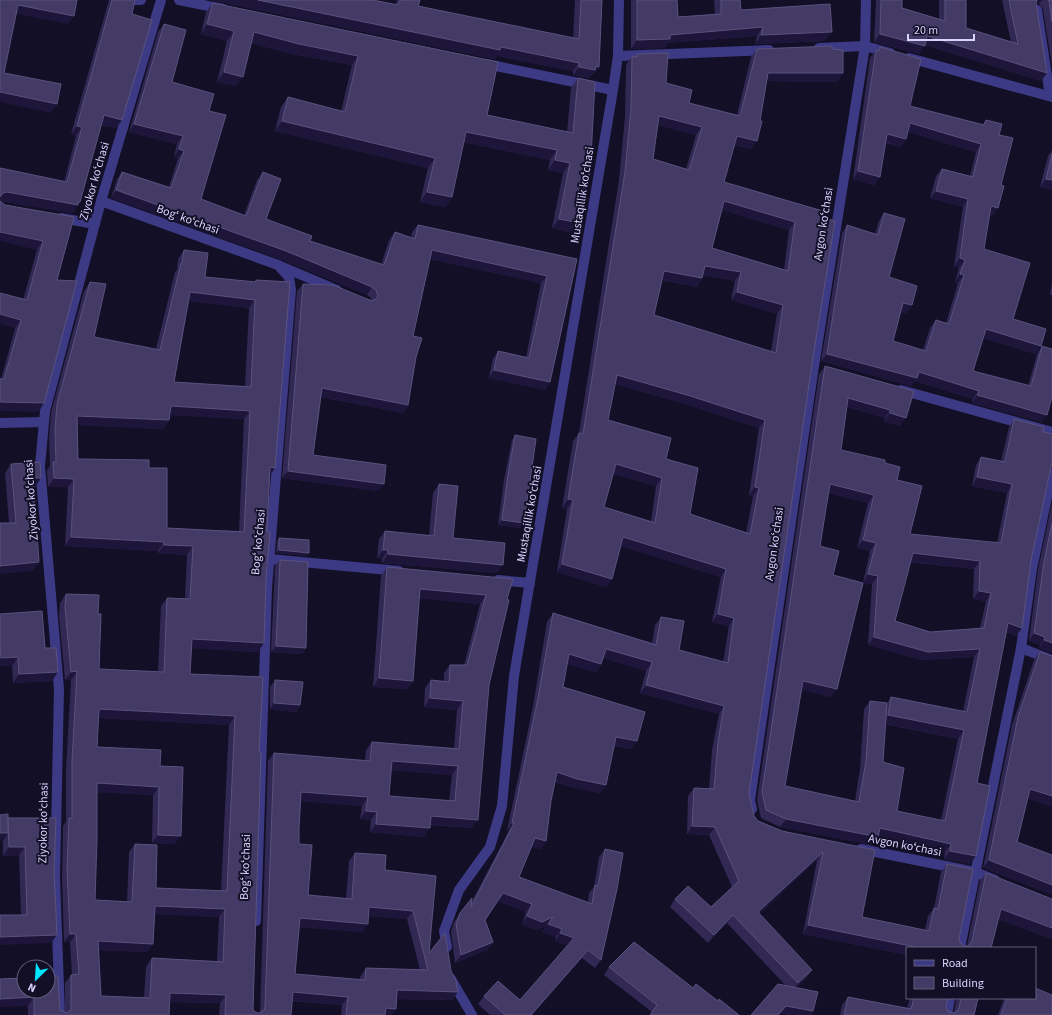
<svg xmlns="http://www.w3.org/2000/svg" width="1052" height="1015" viewBox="0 0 1052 1015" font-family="'Source Sans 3',sans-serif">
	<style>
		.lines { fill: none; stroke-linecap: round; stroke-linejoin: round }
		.service { stroke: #3d3a85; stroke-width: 10 }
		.minor { stroke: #3d3a85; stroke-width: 10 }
		.wall { fill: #312854; fill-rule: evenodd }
		.shaded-wall { fill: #1d163a }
		.building { fill: #433a66; stroke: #5a527e; fill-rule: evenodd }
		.labels { text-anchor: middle; stroke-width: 4; stroke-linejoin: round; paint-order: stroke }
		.street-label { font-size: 12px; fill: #d9d4ff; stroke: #130f26 }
	</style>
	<rect width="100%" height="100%" fill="#130f26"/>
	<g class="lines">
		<!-- service -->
		<g class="service">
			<path d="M1037,10L1050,96"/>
			<path d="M61,218L95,224"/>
			<path d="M278,265L337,290"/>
			<path d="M901,390L1052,432"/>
			<path d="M0,423L44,422"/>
			<path d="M269,559L399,571"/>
			<path d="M498,580L530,583"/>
		</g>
		<!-- minor -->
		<g class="minor">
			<path d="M131,0H141"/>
			<path d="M179,0L223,9"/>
			<path d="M819,48L865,46L890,53"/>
			<path d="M618,56L769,50"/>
			<path d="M909,58L1052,97"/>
			<path d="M486,64L613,90"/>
			<path d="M101,201L278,265L289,277L291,290L267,588L256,921"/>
			<path d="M1021,648L1052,660"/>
			<path d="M752,809L750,800L814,366L865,46L866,0"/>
			<path d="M861,849L975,872L995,880"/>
			<path d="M447,947L444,931L459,890L490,847L502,806L514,676L613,90L618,56L619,0"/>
			<path d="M960,948L1021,648L1032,569L1052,473"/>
			<path d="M451,979L472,1015"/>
			<path d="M60,1015L55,878L59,689L40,466L45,411L101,201L161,0"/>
			<path d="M947,1015L950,998"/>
		</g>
	</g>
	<!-- wall -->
	<g class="wall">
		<path d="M109,0H135L132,14L122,120L116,128L101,125L74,211L72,213L0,201L64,182L76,136L71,134Z"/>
		<path d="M211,0H373L395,5L397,0H420L418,6L573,38L575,0H602L599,67L593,75H592L589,78L573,75V71L497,56L494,59Z"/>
		<path d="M631,0H677L678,17L715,14L714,0H740L741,10L825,41L755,44L757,36L667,43L664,48L631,49Z"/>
		<path d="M876,0H902V8L939,20V0H966V28L1011,42L1002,0H1052V66L1043,9L1039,4H1036L1047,73L1041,81L925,45L919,54L874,42Z"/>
		<path d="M213,3L498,62L487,115L567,132L571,88L578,78L580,223L573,233L552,228L563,173L548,170L550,160L463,142L452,197L445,207L420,202L428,168L275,131L281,107L288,97L341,111L352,65L292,54L251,43L236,86L217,82L227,41L201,34L206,12Z"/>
		<path d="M164,24L172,82L209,111L201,199L244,215L257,180L263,172L266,219L310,241L381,265L389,240L395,232L411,238L412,232L418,225L577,259L550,382L545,390L489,378L493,359L498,351L526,357L541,283L430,259L413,336L416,357L408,405L403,413L321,397L313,455L378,491L282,478L297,291L303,284L371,300V298L367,295L280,259L111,198L117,179L122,172L169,187L178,158L174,157L177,144L129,132L158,32Z"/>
		<path d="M832,46V49L843,50V73L837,82L766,81L760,121H762L757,141L751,149L734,145L724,182L826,212L824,218L835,221L813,357L749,793L754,816L758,821L782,831L875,850L862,917L925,930L928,916L934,908L941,872L947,864L973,869L959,939L960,942L964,946H967L980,881L986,873L1052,899V939L998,919L991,948H907V955L803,934L817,860L759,914L812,970L806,978L796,988L818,992L813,1011L811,1015H790L780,1013L779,1015H751L778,984L786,986L727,923L708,943L670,907L675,899L688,886L711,907L732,887L709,835L687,834L688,796L694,788L709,789L712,750L719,714L640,693L646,671L603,658L601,664L596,672L567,664L563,687L645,712L637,741L631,749L614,746L606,785L600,793L571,787L555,782L551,801L546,841L540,849L531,846L519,877L588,902L589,893L594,887L599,857L605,849L623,853L617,889L601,960L595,968L582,958L532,1015H490L478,1004L484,996L498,981L520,1000L568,946L555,941L556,937L542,932L546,926L536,930L522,924L526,912L498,901L485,920L493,942L487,950L455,963L451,932L454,922L472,898L471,903L509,831H507L533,706L547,622L553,613L652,643L655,625L661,617L684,621L679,650L723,662L729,626L712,622L721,577L621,546L612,579L606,587L557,572L567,509L562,508L573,441L579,433L619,180L625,117L626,65L632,56L635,57L637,54L668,53L666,83L692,90L689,103L737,115L751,57L757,49ZM658,125L696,135L686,169L653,159ZM722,210L789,230L784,270L712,248ZM703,275L735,281L731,300L777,314L771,351L654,315L662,280L697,287L702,278ZM615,384L682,403L759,428L749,495L753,496L746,533L690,514L698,468L666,459L671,438L608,420ZM613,474L656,486L651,521L604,507Z"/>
		<path d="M880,47L910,106L982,125L986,120L999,135L993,215H990L984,249L1013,319L1036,354L983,338L973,371L1028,386L1037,354L1042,346V422L972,403L973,399L915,381L911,386L821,361L842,233L847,225L875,234L879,221L884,213L889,277L912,305L906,313L901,312L893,341L923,350L930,328L936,320L946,323L958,283L955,282L959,268L954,266L963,207L930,198L936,176L942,169L970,176L976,152L908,132L906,139L900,147L886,143L880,177L874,185L853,179L870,58L876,50L877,51Z"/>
		<path d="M1052,150V190L1040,187L1048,156Z"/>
		<path d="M5,205L74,217L57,280L44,403L38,412L1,379L37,250Z"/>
		<path d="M184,250L205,277L255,282L256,280L270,476L258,652L192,648L190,674L263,677L259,752L253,1009L255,1012L260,1013L268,761L274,753L365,760L366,750L372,742L454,748L457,710L424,707L425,688L431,680L444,681V673L450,665H464L480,604L419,598L413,681L407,689L373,687L381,576L387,567L507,599L489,685L472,828L431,825L424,837L370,832L371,820L360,819L362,806L301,801L299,828V844L308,895L346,899L349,861L355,853L385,870L436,876L429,953L451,971L458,992L452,1000L397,999L396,1009L391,1015H341L342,1005L292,1001L291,1015H219L220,1003L170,1002L169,1015H28V1006L0,979L65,1013V983L71,975H72L70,942H64L62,878L63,826L66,821V770L71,680H65L59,616L60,603L66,594L98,614L99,669L158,672L161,606L167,598L185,599L187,555L158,553V551L65,546L68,487H48L47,470L50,466L49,439L51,412L84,291L90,282L94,337L156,349L175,272L177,270L178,259ZM189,301L249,308L245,386L174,382ZM170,415L244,419L239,531L167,528L149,468L78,459L77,425L163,429L169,420ZM99,718L229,725L221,891L156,888L135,844L129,852L127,902L95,900L97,792L153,795L152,843L175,844L160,766L97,747ZM391,770L452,775L449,801L389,796ZM155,914L219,917L217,961L152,958L146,967L144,998L101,996L99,950L147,952L153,944ZM369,916L407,919L420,970L366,968L360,977V979L295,974L299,927L362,932Z"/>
		<path d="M1052,282V295H1050Z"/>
		<path d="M825,366L914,391L900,426L884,421L885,418L847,407L841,450L885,463L897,480L910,534L997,543L1007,493L972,486L976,465L981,457L1001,461L1009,427L1014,419L1043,432L1052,434V467H1051L1031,560L1022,628L1016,636L1006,632L977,783L970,864L944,859L945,852L878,837L872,845L780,827L761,818L757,800L819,374ZM828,493L868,503L857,548L870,551L863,583L872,584L868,645L922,660L974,657L963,711L891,697L887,703L870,701L864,709L860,769L855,801L785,786L802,690L831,697L833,575L820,546ZM910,562L974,569L973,599L986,601L980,628L930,632L895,621ZM885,724L958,739L941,820L897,811L883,762Z"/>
		<path d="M515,435L524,523L520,528L498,525L504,480L512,440Z"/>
		<path d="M11,464L41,478L35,487H33V571L9,523L5,473Z"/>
		<path d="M439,484L453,538L497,573L382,563V559L377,558L379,539L385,531L429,535L433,493Z"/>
		<path d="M1052,502V653L1039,648L1040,645L1029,641L1038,570Z"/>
		<path d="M279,538L309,553L306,556L276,553L277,542Z"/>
		<path d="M280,560L306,648L302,654L271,652L275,566Z"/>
		<path d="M0,614L45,648L52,681L13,683L12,666H0Z"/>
		<path d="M1040,652L1052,656V807L1028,798L1017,842L983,868L1012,725L1034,660Z"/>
		<path d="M275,680L300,705L296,712L270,709V687Z"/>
		<path d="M56,818L51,943L21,915L19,855L3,856V841L8,819Z"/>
		<path d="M609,967L693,988L718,1001L652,1012L604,975Z"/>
		<path d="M848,997L907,1008L910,998H948L946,1006L948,1012L954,1013L956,998H978L974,1015H840L842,1005Z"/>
		<path d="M1004,998H1035L1052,1015H998Z"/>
	</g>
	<!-- shaded-wall -->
	<g class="shaded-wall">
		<path d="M211,0H258L501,47L579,63L573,71L497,56L494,59Z"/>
		<path d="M1036,0H1042L1039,4L1033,5Z"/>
		<path d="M18,5L74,16L68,24L12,13Z"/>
		<path d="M207,24L234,31L227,41L201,34Z"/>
		<path d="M763,27L757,36L667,43L664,48L631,49L637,40L670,35Z"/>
		<path d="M254,32L358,56L352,65L292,54L247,42Z"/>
		<path d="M832,32L825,41L755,44L761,35Z"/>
		<path d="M880,34L925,46L919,54L874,42Z"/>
		<path d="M927,36L1047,73L1041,81L922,44Z"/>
		<path d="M596,66L599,67L593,75H592L589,78L573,75L579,67Z"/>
		<path d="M224,72L243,77L236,86L217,82Z"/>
		<path d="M768,73H843L837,82L762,81Z"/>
		<path d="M0,92L57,104L51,113L0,102Z"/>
		<path d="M104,115L122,120L116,128L98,124Z"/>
		<path d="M659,116L702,127L696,135L654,124Z"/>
		<path d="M282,121L435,158L428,168L275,131Z"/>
		<path d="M910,123L981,144L976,152L905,131Z"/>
		<path d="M134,124L183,136L177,144L129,132Z"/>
		<path d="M77,126L82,127L76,136L71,134Z"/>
		<path d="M466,132L557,150L550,160L459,141Z"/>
		<path d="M887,134L906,139L900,147L882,141Z"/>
		<path d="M737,136L757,141L751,149L731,144Z"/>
		<path d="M179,149L184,151L178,158L174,157Z"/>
		<path d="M555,160L570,163L563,173L548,170Z"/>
		<path d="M858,171L880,177L874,185L853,179Z"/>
		<path d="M1046,179L1052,180V190L1040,187Z"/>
		<path d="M116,190L286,251L372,287L367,295L280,259L111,198Z"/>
		<path d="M936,191L968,199L963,207L930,198Z"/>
		<path d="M7,192L78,202H80L72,213L0,201V197L3,193Z"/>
		<path d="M427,192L452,197L445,207L420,202Z"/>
		<path d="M724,201L795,222L789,230L718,209Z"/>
		<path d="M991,206L998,208L993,215L986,213Z"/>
		<path d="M559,219L580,223L573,233L552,228Z"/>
		<path d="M0,232L43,241L37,250L0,241Z"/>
		<path d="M432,250L547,276L541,283L426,258Z"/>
		<path d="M960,258L965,260L959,268L954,266Z"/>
		<path d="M705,266L741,272L735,281L700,274Z"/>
		<path d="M664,271L702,278L697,287L659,279Z"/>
		<path d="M960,274L964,275L958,283L955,282Z"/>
		<path d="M190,292L255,300L249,308L184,301Z"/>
		<path d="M737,292L783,305L777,314L731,300Z"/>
		<path d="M903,303L912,305L906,313L898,311Z"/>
		<path d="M0,314L21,320L15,328L0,324Z"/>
		<path d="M986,329L1041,346L1036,354L980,337Z"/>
		<path d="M827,354L919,372L979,391L973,399L915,381L911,386L821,361Z"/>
		<path d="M494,370L550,382L545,390L489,378Z"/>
		<path d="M617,375L687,395L765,420L759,428L682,403L611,383Z"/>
		<path d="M322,388L408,405L403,413L317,396Z"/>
		<path d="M977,395L1047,415L1042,422L972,403Z"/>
		<path d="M848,398L890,410L885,418L842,406Z"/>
		<path d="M0,402L44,403L38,412L0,411Z"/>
		<path d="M171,406L250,411L244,419L165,415Z"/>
		<path d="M890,413L906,418L900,426L884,421Z"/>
		<path d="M77,416L169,420L163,429L71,425Z"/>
		<path d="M616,464L662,478L656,486L610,473Z"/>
		<path d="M270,467L275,468L269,477Z"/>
		<path d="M288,471L384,484L378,491L282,478Z"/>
		<path d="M977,477L1012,484L1007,493L972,486Z"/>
		<path d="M33,478H41L35,487H27Z"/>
		<path d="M54,478L74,479L68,487H48Z"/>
		<path d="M830,484L874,495L868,503L824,492Z"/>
		<path d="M755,487L759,488L753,496L749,495Z"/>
		<path d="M568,499L573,500L567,509L562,508Z"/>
		<path d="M502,520L524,523L520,528L498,525Z"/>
		<path d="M71,537L164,542L158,551L65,546Z"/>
		<path d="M623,537L726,569L721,577L618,545Z"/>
		<path d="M863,540L876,543L870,551L857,548Z"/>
		<path d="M164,545L193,546L187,555L158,553Z"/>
		<path d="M279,550L309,553L306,556L276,553Z"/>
		<path d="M383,550H388L382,559L377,558Z"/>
		<path d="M913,553L980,561L974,569L907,561Z"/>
		<path d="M388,554L503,565L497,573L382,563Z"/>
		<path d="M39,562L33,571L0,574V566Z"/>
		<path d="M562,564L612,579L606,587L557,572Z"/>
		<path d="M868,574L878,576L872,584L863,583Z"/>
		<path d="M420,589L486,595L480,604L414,598Z"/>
		<path d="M979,591L991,593L986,601L973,599Z"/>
		<path d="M718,614L734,618L729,626L712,622Z"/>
		<path d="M1008,623L1022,628L1016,636L1003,631Z"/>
		<path d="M1034,633L1045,637L1040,645L1029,641Z"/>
		<path d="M874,637L980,649L974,657L922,660L868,645Z"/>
		<path d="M192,639L264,643L258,652L186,648Z"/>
		<path d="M1044,640L1052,643V653L1039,648Z"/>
		<path d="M276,646L306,648L302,654L271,652Z"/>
		<path d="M606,649L652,662L646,671L600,657Z"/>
		<path d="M569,654L601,664L596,672L563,663Z"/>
		<path d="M18,657L12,666H0V659L1,658Z"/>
		<path d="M77,671L71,680H65L71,672Z"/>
		<path d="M58,672L52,681L13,683L19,674Z"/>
		<path d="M379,678L413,681L407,689L373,687Z"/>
		<path d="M803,681L837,689L831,697L798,689Z"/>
		<path d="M646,685L724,706L719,714L640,693Z"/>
		<path d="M430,698L463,701L457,710L424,707Z"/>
		<path d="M274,703L300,705L296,712L270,709Z"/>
		<path d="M99,709L235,716L229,725L93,718Z"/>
		<path d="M888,715L964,730L958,739L882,723Z"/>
		<path d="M616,737L637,741L631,749L610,745Z"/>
		<path d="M392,761L458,766L452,775L386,770Z"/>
		<path d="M557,772L606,785L600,793L571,787L551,780Z"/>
		<path d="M97,783L159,787L153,795L91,792Z"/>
		<path d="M1030,789L1052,796V807L1024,797Z"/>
		<path d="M301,792L368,797L362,806L295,801Z"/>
		<path d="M366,811L377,812L371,820L360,819Z"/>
		<path d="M431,816L478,820L472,828L426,824Z"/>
		<path d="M786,819L878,837L872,845L780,827Z"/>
		<path d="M512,823H514L509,831H507Z"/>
		<path d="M376,824L430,828L424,837L370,832Z"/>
		<path d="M692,826L715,827L709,835L687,834Z"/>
		<path d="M880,828L951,844L945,852L874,836Z"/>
		<path d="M0,833H8L3,841H0Z"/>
		<path d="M158,835L181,836L175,844L152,843Z"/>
		<path d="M535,838L546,841L540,849L529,846Z"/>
		<path d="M9,847H25L19,855L3,856Z"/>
		<path d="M950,851L976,856L970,864L944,859Z"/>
		<path d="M823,852L817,860L752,921L758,912Z"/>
		<path d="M989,860L1052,885V895L983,868Z"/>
		<path d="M503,893L532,904L526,912L498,901Z"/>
		<path d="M155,906L225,909L219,917L149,914Z"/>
		<path d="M369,907L413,911L407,919L363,916Z"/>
		<path d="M1001,909L1052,928V939L995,918Z"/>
		<path d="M733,915L727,923L708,943L714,935Z"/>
		<path d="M527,916L553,917L562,929L556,937L542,932L546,926L536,930L522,924Z"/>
		<path d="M300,918L368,924L362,932L294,927Z"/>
		<path d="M808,925L920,948H907V955L803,934Z"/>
		<path d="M560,933L574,938L569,947L555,941Z"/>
		<path d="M70,934H76L70,942H64Z"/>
		<path d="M57,935L51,943L0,945V937Z"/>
		<path d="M98,941L153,944L147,952L92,950Z"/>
		<path d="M493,942L487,950L455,963L461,955Z"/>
		<path d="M588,950L582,958L532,1015H531Z"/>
		<path d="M812,970L806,978L792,992L798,983Z"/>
		<path d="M397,990L458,992L452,1000L391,999Z"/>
		<path d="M293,992L348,997L342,1005L287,1000Z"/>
		<path d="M170,993L226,995L220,1003L164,1002Z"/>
		<path d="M34,997L28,1006L0,1007V999Z"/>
		<path d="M786,1006L813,1011L811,1015H790L780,1013L779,1015H778Z"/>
		<path d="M386,1008L396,1009L391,1015H381Z"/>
	</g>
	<!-- building -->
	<g class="building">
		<path d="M0,0H77L74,16L18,5L4,73L61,84L57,104L0,92Z"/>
		<path d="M112,0H135L132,14L152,20L122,120L104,115L80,202H78V205L7,192L3,193L0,197V168L67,182L82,127L77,126Z"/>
		<path d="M258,0H373L398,5L400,0H420L418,6L579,39L581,0H602L599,67L596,66L595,70L579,67V63L501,47L500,50Z"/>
		<path d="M637,0H677L678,17L721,14V0H740L741,10L830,4L832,32L761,35L763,27L670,35V39L637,40Z"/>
		<path d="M881,0H902V8L945,21V0H966V28L1018,44L1009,0H1037L1036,3L1047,73L927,36L925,46L880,34Z"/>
		<path d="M1048,0H1052V22L1049,1Z"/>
		<path d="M213,3L498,62L487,115L573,133L578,78L595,82L591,157L589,167H591L580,223L559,219L570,163L555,160L557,150L466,132L452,197L427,192L435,158L282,121L288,97L345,112L358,56L299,44L254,32L243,77L224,72L234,31L207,24Z"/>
		<path d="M164,24L186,30L172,82L214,94L209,111L226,115L201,199L246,216L263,172L281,179L266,219L312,236L310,241L384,265L395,232L415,239L418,225L577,259L550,382L494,370L498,351L529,358L547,276L432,250L413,336L422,338L416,357L408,405L322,388L313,455L386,465L384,484L288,471L303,284L333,285L372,301L376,299L378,296L376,290L372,287L286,251L116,190L122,172L171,188L184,151L179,149L183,136L134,124Z"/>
		<path d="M832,46V49L843,50V73H768L760,121H762L757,141L737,136L724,182L826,212L824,218L835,221L813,357L749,793L754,816L758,821L782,831L875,850L862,917L929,931L934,908L938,909L947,864L973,869L959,939L960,942L964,946H968L972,941L986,873L1052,899V928L1001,909L991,948H920L808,925L823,852L758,912L812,970L798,983L733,915L714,935L675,899L688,886L711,907L739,881L715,827L692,826L694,788L714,789L718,742L724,706L646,685L652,662L606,649L601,664L569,654L563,687L645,712L637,741L616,737L606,785L577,779L557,772L551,801L546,841L535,838L519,877L592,904L595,885L598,886L605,849L623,853L617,889L601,960L588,950L531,1015H505L484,996L498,981L520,1000L574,938L560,933L562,929L548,924L553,917L542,922L527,916L532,904L503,893L485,920L493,942L461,955L456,924L460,913L472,898L471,907L514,823H512L538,698L553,613L656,645L661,617L684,621L679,650L728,663L734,618L718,614L726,569L623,537L612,579L562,564L573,500L568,499L579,433L583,434L625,172L631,109L632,56L637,57V54L668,53L666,83L692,90L689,103L740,116L757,49ZM659,116L702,127L689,170L653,159ZM724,201L795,222L788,271L712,248ZM705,266L741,272L737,292L783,305L776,353L654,315L664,271L702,278ZM617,375L687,395L765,420L755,487L759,488L750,534L690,514L698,468L666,459L671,438L608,420ZM616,464L662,478L655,523L604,507Z"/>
		<path d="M880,47L921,59L910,106L984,125L986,120L1002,124L999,135L1013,138L1001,185L1004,186L998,208L991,206L984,249L1030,263L1013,319L1046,329L1041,346L986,329L973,371L1031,386L1042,346L1052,349V397L1047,415L977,395L979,391L919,372L917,378L827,354L847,225L878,235L884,213L905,219L889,277L917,286L912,305L903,303L893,341L926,351L936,320L949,324L964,275L960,274L965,260L960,258L968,199L936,191L942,169L973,177L981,144L910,123L906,139L887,134L880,177L858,171L876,50L879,51Z"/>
		<path d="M1052,154V180L1046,179Z"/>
		<path d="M0,201L5,205L74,217L57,280L77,281L44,403L0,402V379H4L21,320L0,314V293L27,300L43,241L0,232Z"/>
		<path d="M184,250L208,253L205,277L256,282V280L290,282L275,468L270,467L267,532H270L266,579L264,643L192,639L190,674L263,677L259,752H261L253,1009L255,1012L259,1013L264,1010L265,1007L274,753L370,761L372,742L459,749L463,701L430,698L431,680L449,682L450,665H467L486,595L420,589L413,681L379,678L387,567L513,579L507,599L509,600L489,685L478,820L431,816L430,828L376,824L377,812L366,811L368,797L301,792L299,828V844L312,845L308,895L352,899L355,853L386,855L385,870L436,876L429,953L445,933L451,971L456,981L458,992L397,990L396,1009L386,1008L385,1015H346L348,997L293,992L291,1015H225L226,995L170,993L169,1015H34V997L0,999V979L24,978V991H48V976H58L60,1010L66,1013L71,1010V975L79,974L76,934H70L67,869L69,818H72V761L77,671L71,672L65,607L66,594L99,595L98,614H101L99,669L164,672L167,598L190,599L193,546L164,545V542L71,537L74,479L54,478L53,462H56L55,430L57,404L90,282L106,284L94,337L160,350L181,263H182ZM190,292L255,300L251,387L174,382ZM171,406L250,411L244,532L167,528V468H149V460L78,459L77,416L169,420ZM99,709L235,716L227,891L156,888L157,845L135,844L132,902L95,900L97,840V783L159,787L158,835L181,836L183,767L160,766L161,750L97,747ZM392,761L458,766L455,801L389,796ZM155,906L225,909L223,962L152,958L150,998L101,996L98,941L153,944ZM369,907L413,911L428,970L366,968L365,980L295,974L300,918L368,924Z"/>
		<path d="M825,366L914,391L906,418L890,413V410L848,398L841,450L885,460V463L900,467L897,480L922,486L910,534L1001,543L1012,484L977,477L981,457L1005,462L1014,419L1044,427L1043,432L1052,434V462L1031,560L1022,628L1008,623L977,783L990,786L976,856L950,851L951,844L880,828L878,837L786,819L766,810L762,792ZM830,484L874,495L863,540L876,543L868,574L878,576L874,637L928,652L980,649L967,712L891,697L888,715L964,730L945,821L897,811L904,768L883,762L887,703L870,701L866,761L859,802L785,786L803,681L837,689L863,583L833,575L839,551L820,546ZM913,553L980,561L979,591L991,593L984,628L930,632L895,621Z"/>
		<path d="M515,435L536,439L524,523L502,520L508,475Z"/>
		<path d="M40,462L41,478H33L39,562L0,566V523H16L11,464Z"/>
		<path d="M439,484L458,486L453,538L505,543L503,565L388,554V550H383L385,531L434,536Z"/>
		<path d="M1052,523V643L1044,640L1045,637L1034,633L1044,562Z"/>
		<path d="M279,538L309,540V553L279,550Z"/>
		<path d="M280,560L308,562L306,648L276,646Z"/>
		<path d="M42,611L45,648H56L58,672L19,674L18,657L1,658L0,646V614Z"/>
		<path d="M1040,652L1052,656V796L1030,789L1017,842L1052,855V885L989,860L1018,717Z"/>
		<path d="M275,680L303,682L300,705L274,703Z"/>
		<path d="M8,814V833H0V815Z"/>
		<path d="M8,818H56L54,870L57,935L0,937V915H27L25,847H9Z"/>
		<path d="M634,942L693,988L696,984L718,1001L719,999L739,1015H650L657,1005L609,967Z"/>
		<path d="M778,984L818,992L813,1011L786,1006L778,1015H751Z"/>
		<path d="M1035,988L1052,995V1015H1001L1007,998H1035Z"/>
		<path d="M848,997L911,1009L914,998H948L946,1006L948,1012L955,1013L959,1008L961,998H978L974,1015H844Z"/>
	</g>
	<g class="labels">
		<!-- street labels -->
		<g class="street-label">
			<text transform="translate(94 181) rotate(-74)" y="4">Ziyokor koʻchasi</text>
			<text transform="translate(582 195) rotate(-81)" y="4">Mustaqillik koʻchasi</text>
			<text transform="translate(188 219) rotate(20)" y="4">Bogʻ koʻchasi</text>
			<text transform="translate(823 224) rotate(-81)" y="4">Avgon koʻchasi</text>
			<text transform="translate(31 500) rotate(-94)" y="4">Ziyokor koʻchasi</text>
			<text transform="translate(529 514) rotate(-80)" y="4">Mustaqillik koʻchasi</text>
			<text transform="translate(258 542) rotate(-85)" y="4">Bogʻ koʻchasi</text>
			<text transform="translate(774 544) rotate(-82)" y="4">Avgon koʻchasi</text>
			<text transform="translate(43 823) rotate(-89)" y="4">Ziyokor koʻchasi</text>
			<text transform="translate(905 845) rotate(11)" y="4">Avgon koʻchasi</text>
			<text transform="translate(245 867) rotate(-88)" y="4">Bogʻ koʻchasi</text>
		</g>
	</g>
	<!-- legend -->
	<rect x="906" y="947" width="130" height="52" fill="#130f26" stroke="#625e7d"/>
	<rect x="914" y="960" width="20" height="6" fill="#3d3a85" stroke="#625e7d"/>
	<text x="942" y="967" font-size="12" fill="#d9d4ff">Road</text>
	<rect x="914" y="977" width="20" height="12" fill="#433a66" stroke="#625e7d"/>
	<text x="942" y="987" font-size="12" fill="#d9d4ff">Building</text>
	<!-- north arrow -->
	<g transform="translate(36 979) rotate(205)"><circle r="19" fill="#130f26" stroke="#625e7d"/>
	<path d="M0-3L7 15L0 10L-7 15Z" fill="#00e5ff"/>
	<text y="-6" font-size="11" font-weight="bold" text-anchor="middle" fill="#d9d4ff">N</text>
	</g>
	<!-- scale -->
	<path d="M908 34v6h66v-6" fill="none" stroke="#d9d4ff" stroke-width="2"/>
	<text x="914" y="34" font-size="12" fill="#d9d4ff" stroke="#130f26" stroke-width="3" paint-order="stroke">20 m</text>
</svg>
